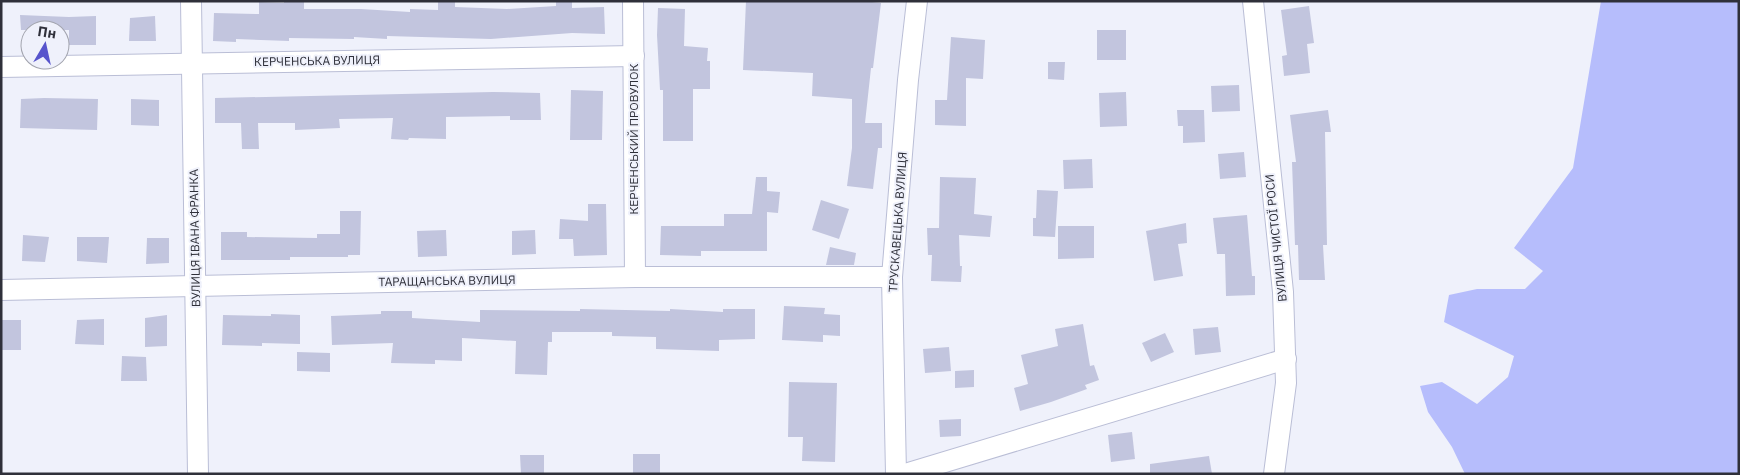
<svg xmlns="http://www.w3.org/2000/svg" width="1740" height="475" viewBox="0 0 1740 475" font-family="'IBM Plex Sans',sans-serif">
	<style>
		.green { fill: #b6bdfc }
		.building { fill: #c2c5de }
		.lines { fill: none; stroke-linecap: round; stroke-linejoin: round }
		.minor-casing { stroke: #babed6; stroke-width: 22 }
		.minor { stroke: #fff; stroke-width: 20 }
		.labels { text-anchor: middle; stroke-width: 4; stroke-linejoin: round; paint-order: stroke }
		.street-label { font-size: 12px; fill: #2f303a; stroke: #eff1fb }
	</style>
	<rect width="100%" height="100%" fill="#eff1fb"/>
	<!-- green -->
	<path class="green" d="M1601,1H1739V474H1465L1452,447L1428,412L1420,386L1442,382L1477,404L1508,377L1514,356L1444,322L1449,295L1477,289H1525L1543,271L1514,248L1573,168Z"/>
	<!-- building -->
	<g class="building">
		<path d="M284,1H304V9H361L410,12V9L438,10V1H455V7L507,9L556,6V1H572V8L604,7L605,34L572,33L491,39L387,36V39L354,37V39L289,38V41L236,39V42L213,41L214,13L259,14V2L284,3Z"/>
		<path d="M746,1H863L881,3L873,68H871L865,123H882V148H878L873,189L847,186L852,148V99L812,96L813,73L743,70Z"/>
		<path d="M1309,6L1314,43L1307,44L1310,73L1284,76L1282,56L1287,55L1281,10Z"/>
		<path d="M658,8L685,9L684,46L708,48L707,61H710V89H693V141H663V90H660L657,35Z"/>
		<path d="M20,15L69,17L96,16V45H69V30H21Z"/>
		<path d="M155,16L156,41H129L130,18Z"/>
		<rect x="1097" y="30" width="29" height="30"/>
		<path d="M951,37L985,40L983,79L966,78V126L935,125V100H947Z"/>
		<path d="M1048,62H1065L1064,80L1048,79Z"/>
		<path d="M1239,85L1240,111L1212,112L1211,86Z"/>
		<path d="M571,90L603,91L602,140H570Z"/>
		<path d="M493,92L540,93L541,120H510V116L446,117V139L409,138L408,140L391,139L393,118L339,119L340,128L295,130V123H258L259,149H242L241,123H215V98Z"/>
		<path d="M1126,92L1127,126L1100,127L1099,93Z"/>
		<path d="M44,98L98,99L97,130L20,128L21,99Z"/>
		<path d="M131,99L159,100V126L131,125Z"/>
		<path d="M1177,110H1204L1205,142L1183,143V126H1178Z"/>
		<path d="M1328,110L1331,132H1325L1327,245H1323L1325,280H1299L1298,245H1295L1292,162H1296L1290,115Z"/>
		<path d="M1244,152L1246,177L1220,179L1218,154Z"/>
		<path d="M1092,159L1093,188L1064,189L1063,160Z"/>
		<path d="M756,177H767V191L780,192L778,213L767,212V251H701V256L660,255L661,226H724V214H752Z"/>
		<path d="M940,177L976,178L974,214L992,216L990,237L959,235L960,266H962L961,282L931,281L932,255H928L927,228H939Z"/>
		<path d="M1037,190L1058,191L1055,237L1033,236V218H1036Z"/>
		<path d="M821,200L849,209L839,239L812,230Z"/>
		<path d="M588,204H606L607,255L574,256L573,239H559L560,219L588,221Z"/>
		<path d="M340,211H361L360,255H348V257H290V260H221V232H247V237L317,238V234H340Z"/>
		<path d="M1247,215L1252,276H1255V295L1226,296L1225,254H1217L1213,218Z"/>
		<path d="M1186,223L1187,243L1178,244L1183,276L1154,281L1146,231Z"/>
		<path d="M1058,226H1094V258L1058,259Z"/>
		<path d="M446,230L447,256L418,257L417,231Z"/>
		<path d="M535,230L536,254L512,255V231Z"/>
		<path d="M23,235L49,237L45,262L22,261Z"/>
		<path d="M77,237H109L107,263L77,261Z"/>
		<path d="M147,238H169V263L146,264Z"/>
		<path d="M830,247L856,253L854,265H826Z"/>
		<path d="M784,306L825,308L824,314L840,315V336L823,335V342L782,340Z"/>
		<path d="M580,309L670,311V309L723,312V309H755V339L719,340V351L656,349V337L612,336V332H552V342H548L547,375L515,374L516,341L462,338V361L435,360V364L391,363L393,343L332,345L331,316L381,314V311H412V318L480,322V310L580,311Z"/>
		<path d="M271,314L300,315V344L262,343V346L222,345L223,315L271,316Z"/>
		<path d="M167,315V346L145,347V318Z"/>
		<path d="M104,319V345L75,344L77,320Z"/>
		<rect x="1" y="320" width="20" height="30"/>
		<path d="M1083,324L1090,366L1094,365L1099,380L1085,385L1087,389L1051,402L1020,411L1014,388L1028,384L1021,355L1058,346L1055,329Z"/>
		<path d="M1218,327L1221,352L1195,355L1193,329Z"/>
		<path d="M1165,333L1174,352L1151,362L1142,343Z"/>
		<path d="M949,347L951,371L925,373L923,349Z"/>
		<path d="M297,352L330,353V372L297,371Z"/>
		<path d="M122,356L146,357L147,381H121Z"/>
		<path d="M974,370V387L955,388V371Z"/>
		<path d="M789,382L837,383L835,462L802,461L803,437H788Z"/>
		<path d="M961,419V436L940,437L939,420Z"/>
		<path d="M1132,432L1135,459L1111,462L1108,435Z"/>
		<rect x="633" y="454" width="27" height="20"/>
		<path d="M520,455H544V474H521Z"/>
		<path d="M1209,456L1212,474H1150V464Z"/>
	</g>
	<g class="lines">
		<defs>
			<g id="minor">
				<path d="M191,1L198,474"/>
				<path d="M633,1L635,277"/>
				<path d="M1253,1L1283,292L1286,383L1274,474"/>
				<path d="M1,67L634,56"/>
				<path d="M1,290L635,277H892"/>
				<path d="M896,474L892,277L908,80L917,1"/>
				<path d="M905,474L1286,359"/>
			</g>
		</defs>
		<!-- minor casing -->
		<use href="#minor" class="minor-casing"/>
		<!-- minor -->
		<use href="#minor" class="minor"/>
	</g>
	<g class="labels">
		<!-- street labels -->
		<g class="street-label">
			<text transform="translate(317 61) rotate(-1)" y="4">КЕРЧЕНСЬКА ВУЛИЦЯ</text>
			<text transform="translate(634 139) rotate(-90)" y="4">КЕРЧЕНСЬКИЙ ПРОВУЛОК</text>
			<text transform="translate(898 222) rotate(-86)" y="4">ТРУСКАВЕЦЬКА ВУЛИЦЯ</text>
			<text transform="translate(195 238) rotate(-91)" y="4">ВУЛИЦЯ ІВАНА ФРАНКА</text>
			<text transform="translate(1276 238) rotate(-96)" y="4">ВУЛИЦЯ ЧИСТОЇ РОСИ</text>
			<text transform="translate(447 281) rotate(-1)" y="4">ТАРАЩАНСЬКА ВУЛИЦЯ</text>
		</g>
	</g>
	<!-- border -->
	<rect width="1740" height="475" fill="none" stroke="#2f303a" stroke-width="5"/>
	<!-- north arrow -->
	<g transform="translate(45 45) rotate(9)"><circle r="24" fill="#eff1fb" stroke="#a2a4ae"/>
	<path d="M0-4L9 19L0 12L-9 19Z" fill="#5754cc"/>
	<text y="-8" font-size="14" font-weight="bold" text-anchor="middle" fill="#2f303a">Пн</text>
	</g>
</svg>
